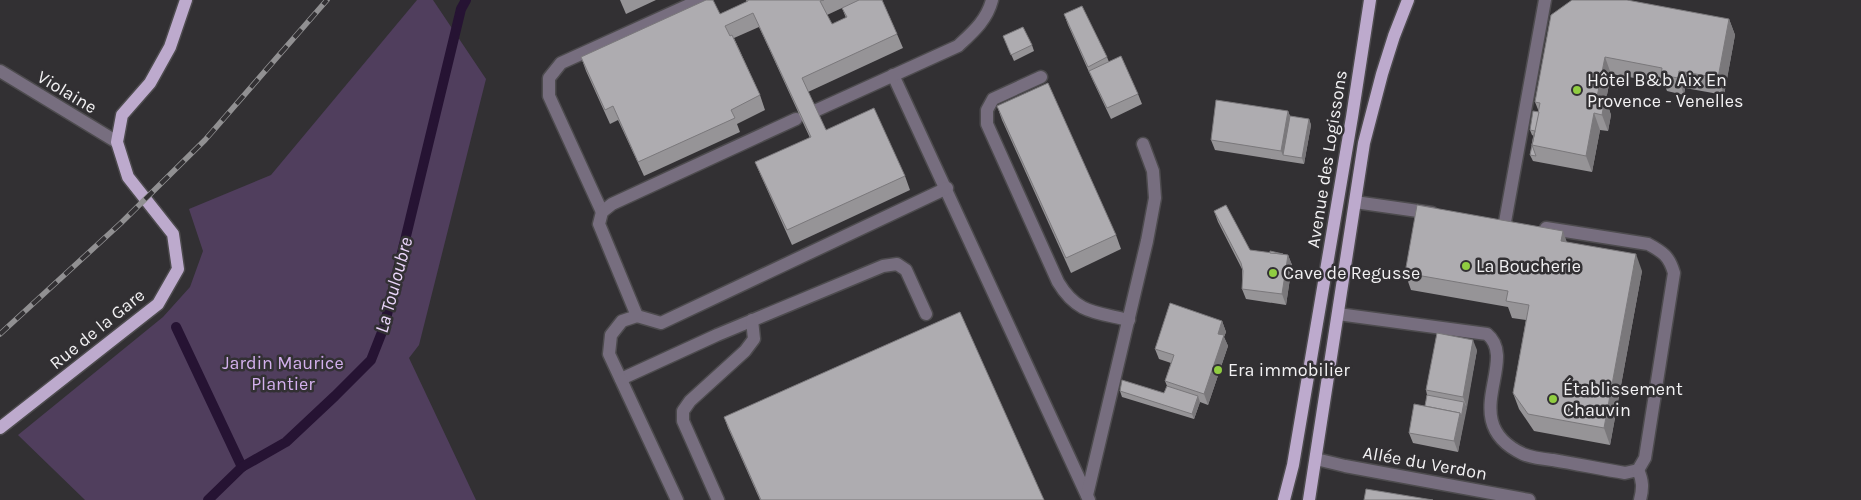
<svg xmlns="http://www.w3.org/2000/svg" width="1861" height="500" viewBox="0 0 1861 500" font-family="Karla,sans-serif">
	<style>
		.green { fill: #503e5d }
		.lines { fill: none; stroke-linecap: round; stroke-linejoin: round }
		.stream { stroke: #261333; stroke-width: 10 }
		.minor-casing { stroke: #4d4b4e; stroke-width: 15 }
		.major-casing { stroke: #4d4b4e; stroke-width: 15 }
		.minor { stroke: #776e7f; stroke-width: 12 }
		.major { stroke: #bdaacd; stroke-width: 12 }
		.rail-casing { stroke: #919092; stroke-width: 5.5 }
		.rail { stroke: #323033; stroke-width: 4; stroke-dasharray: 11; stroke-linecap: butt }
		.wall { fill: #969497; fill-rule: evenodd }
		.shaded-wall { fill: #7a787b }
		.building { fill: #aeacb0; stroke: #7a787b }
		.poi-dot { fill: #90cd41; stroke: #323033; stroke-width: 2 }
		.labels { text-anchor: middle; stroke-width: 5; stroke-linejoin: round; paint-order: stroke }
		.poi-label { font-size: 18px; fill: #f2f1f3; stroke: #323033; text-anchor: start }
		.street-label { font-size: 18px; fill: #f2f1f3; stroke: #323033 }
		.park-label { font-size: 18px; fill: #d3b0ed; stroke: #323033 }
		.water-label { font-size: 19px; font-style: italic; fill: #ebd6fb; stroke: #323033 }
	</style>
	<rect width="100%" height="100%" fill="#323033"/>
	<!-- green -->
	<path class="green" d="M417,0H433L486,79L419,345L409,358L476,500H85L18,435L163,317L190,287L203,251L189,209L271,175Z"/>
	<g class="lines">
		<!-- stream -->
		<g class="stream">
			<path d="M176,327L242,467"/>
			<path d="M208,500L242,467L286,442L335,396L371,360L384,327L461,9L466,0"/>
		</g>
		<defs>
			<g id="minor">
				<path d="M0,71L117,142"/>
				<path d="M893,75L1089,500"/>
				<path d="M1041,77L993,99L987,110V124L1058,282C1077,314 1096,312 1129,320"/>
				<path d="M817,110L958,46C973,32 987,20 992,0"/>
				<path d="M1355,202L1432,213"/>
				<path d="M602,212L549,96V78L561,63L700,0"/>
				<path d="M1505,222L1545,0"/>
				<path d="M1338,314L1487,334C1520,361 1455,422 1523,454C1532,458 1543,459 1553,460C1577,464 1601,469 1625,473L1638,470L1645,458L1674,273C1669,256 1663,252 1648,244L1546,228"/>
				<path d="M637,316L661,323L947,188"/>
				<path d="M621,379L717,335L883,266L897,264L906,270L926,314"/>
				<path d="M1316,459L1345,466L1529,500"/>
				<path d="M1638,470C1643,481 1643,488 1640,500"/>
				<path d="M1087,495L1147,241L1155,198L1153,171L1143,144"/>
				<path d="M677,500L609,354L611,335L622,321L637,316L599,224L602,212L612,204L796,119"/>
				<path d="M718,500L683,421V411L690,401L745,351L754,339L752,320"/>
			</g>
			<g id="major">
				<path d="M0,428L158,304L178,269L173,234L128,177L117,142L122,115L150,83L170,47L186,0"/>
				<path d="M1284,500L1293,465L1352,117L1370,0"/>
				<path d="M1309,500L1364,143L1382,74L1394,36L1408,0"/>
			</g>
		</defs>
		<!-- minor casing -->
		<use href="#minor" class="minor-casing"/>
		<!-- major casing -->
		<use href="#major" class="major-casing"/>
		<!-- minor -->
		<use href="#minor" class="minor"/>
		<!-- major -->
		<use href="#major" class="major"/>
		<defs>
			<path id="rail" d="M0,334L121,223L205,140L327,0"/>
		</defs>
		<!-- rail casing -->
		<use href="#rail" class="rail-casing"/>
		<!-- rail -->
		<use href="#rail" class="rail"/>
	</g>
	<!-- wall -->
	<g class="wall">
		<path d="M620,0H656L626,14Z"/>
		<path d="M746,0H882L897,34L903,48L808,92L826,130L905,176L910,190L792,245L761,176L755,162L810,138L759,27L734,38L760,95L765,110L737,124L740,132L644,176L618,120L610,124L586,71L581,57L720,14L747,2ZM842,8L846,18L832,24L827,15Z"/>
		<path d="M1064,14L1107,57L1109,62L1138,94L1142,104L1111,119L1093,81L1068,25Z"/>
		<path d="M1551,15L1729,19L1735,35L1724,95L1685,88L1684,95L1667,91L1664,83L1611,74L1606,100L1611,115L1608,131L1600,130L1592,172L1533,161L1530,155L1534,136L1532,135L1530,130L1539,112L1535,102Z"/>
		<path d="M1003,36L1032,45L1034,51L1014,61Z"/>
		<path d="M997,106L1116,235L1121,249L1071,273L1002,120Z"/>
		<path d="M1288,111L1290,116L1309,119L1311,125L1304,164L1215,150L1211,140Z"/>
		<path d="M1214,211L1250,250L1288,255L1292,265L1286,305L1246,299L1242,289V269L1218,222Z"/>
		<path d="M1567,242L1642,271L1610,445L1534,431L1519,409L1513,393L1526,320L1512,318L1508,307L1411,290L1405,273Z"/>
		<path d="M1222,321L1226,332L1224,337L1228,346L1208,405L1200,402L1194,419L1122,397L1120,391L1164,393L1167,386L1165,381L1171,363L1159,359L1155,349Z"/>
		<path d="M1477,350L1458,452L1413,443L1409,433L1425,406L1427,395L1426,390Z"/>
		<path d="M724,417L1044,500H760L728,428Z"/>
	</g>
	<!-- shaded-wall -->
	<g class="shaded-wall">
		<path d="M1729,19L1735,35L1724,95L1718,78Z"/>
		<path d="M1605,57L1611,74L1606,100L1611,115L1608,131L1602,115L1597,97Z"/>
		<path d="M1679,71L1685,88L1684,95L1678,78Z"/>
		<path d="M1288,111L1292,122L1283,155L1281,151Z"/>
		<path d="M1594,113L1600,130L1592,172L1586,156Z"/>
		<path d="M1309,119L1311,125L1304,164L1302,158Z"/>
		<path d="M1563,231L1569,248L1561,241Z"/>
		<path d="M1636,254L1642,271L1610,445L1604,428Z"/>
		<path d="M1288,255L1292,265L1286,305L1282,294Z"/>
		<path d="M1222,321L1226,332L1224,337L1228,346L1208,405L1204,394L1218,334Z"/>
		<path d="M1473,340L1477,350L1467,408L1463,397Z"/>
		<path d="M1198,396L1200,402L1194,419L1192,414Z"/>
		<path d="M1464,402L1467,408L1458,452L1454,441L1460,413Z"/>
	</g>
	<!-- building -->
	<g class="building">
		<path d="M706,0H713L720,14L748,1V0H824L820,1L832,24L847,17L842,8L859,0H882L897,34L802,78L826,130L874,108L905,176L787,230L755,162L811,137L753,13L725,26L730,36L732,35L760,95L731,110L735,118L638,162L613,106L605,110L581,57Z"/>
		<path d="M1572,0H1627L1729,19L1718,78L1679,71L1678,78L1661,75L1662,68L1605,57L1597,97L1605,98L1602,115L1594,113L1586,156L1532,145L1540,103L1535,102L1551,15Z"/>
		<path d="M1082,6L1107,57L1088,67L1064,14Z"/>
		<path d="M1023,27L1032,45L1011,55L1003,36Z"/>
		<path d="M1121,56L1138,94L1107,108L1089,71Z"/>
		<path d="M1048,83L1116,235L1066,258L997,106Z"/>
		<path d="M1216,100L1288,111L1281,151L1211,140Z"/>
		<path d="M1533,111L1539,112L1532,145L1536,156L1530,155L1535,131L1530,130Z"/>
		<path d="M1290,116L1309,119L1302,158L1283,155Z"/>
		<path d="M1226,205L1250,250L1288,255L1282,294L1242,289L1243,271L1241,263L1214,211Z"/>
		<path d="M1417,205L1563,231L1561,241L1636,254L1604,428L1528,414L1513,393L1529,305L1506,301L1508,291L1405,273Z"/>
		<path d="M1270,251L1283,254L1270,253Z"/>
		<path d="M1170,303L1222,321L1218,334L1224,335L1204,394L1165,381L1174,355L1155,349Z"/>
		<path d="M960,312L1044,500H761L724,417Z"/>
		<path d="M1437,333L1473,340L1463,397L1426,390Z"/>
		<path d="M1122,380L1164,393L1167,386L1198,396L1192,414L1120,391Z"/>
		<path d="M1427,395L1464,402L1461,418L1460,413L1425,406Z"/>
		<path d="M1414,404L1460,413L1454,441L1409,433Z"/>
		<path d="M1366,489L1433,500H1364Z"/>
	</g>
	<!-- markers -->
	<g class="poi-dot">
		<circle cx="1577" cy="90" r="5"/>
		<circle cx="1466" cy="266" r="5"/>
		<circle cx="1273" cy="273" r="5"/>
		<circle cx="1218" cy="370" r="5"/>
		<circle cx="1553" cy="399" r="5"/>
	</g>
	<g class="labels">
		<!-- poi labels -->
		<g class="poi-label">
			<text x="1587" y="86">Hôtel B&amp;b Aix En<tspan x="1587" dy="21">Provence - Venelles</tspan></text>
			<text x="1476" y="272">La Boucherie</text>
			<text x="1283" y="279">Cave de Regusse</text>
			<text x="1228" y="376">Era immobilier</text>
			<text x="1563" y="395">Établissement<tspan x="1563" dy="21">Chauvin</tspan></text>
		</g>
		<!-- street labels -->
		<g class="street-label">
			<text transform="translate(67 92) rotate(31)" y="6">Violaine</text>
			<text transform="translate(1327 159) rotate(-81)" y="6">Avenue des Logissons</text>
			<text transform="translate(97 329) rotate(-39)" y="6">Rue de la Gare</text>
			<text transform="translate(1425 463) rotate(10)" y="6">Allée du Verdon</text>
		</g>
		<!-- park labels -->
		<g class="park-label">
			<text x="283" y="369">Jardin Maurice<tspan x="283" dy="21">Plantier</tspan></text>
		</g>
		<!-- water labels -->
		<g class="water-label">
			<text transform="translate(393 285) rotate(-75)" y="7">La Touloubre</text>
		</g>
	</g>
</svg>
